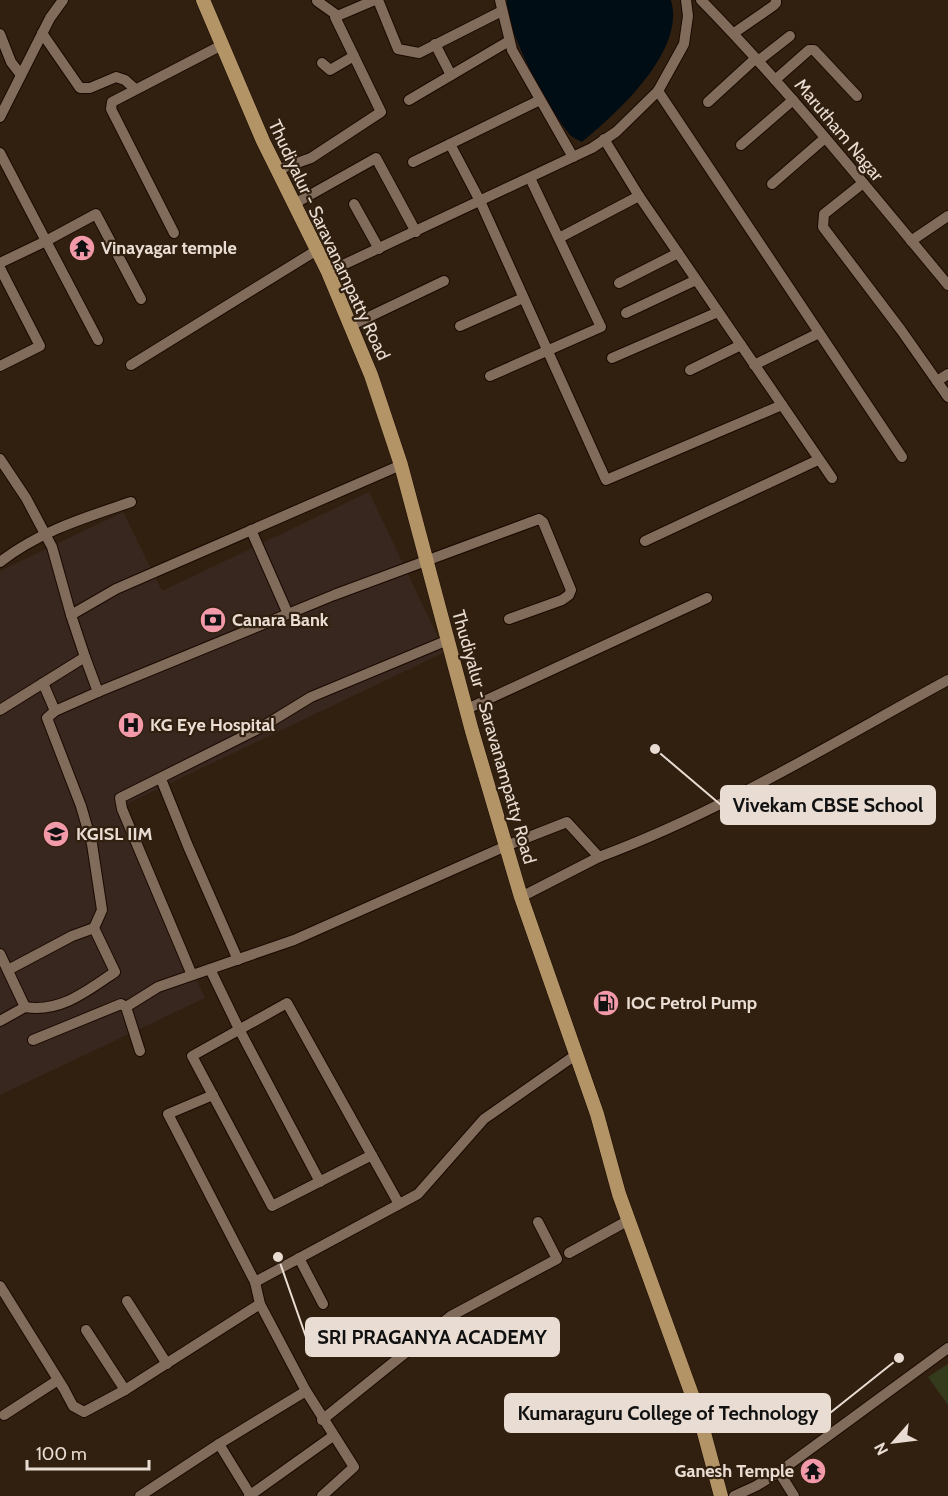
<svg xmlns="http://www.w3.org/2000/svg" width="948" height="1496" viewBox="0 0 948 1496" font-family="Cabin,sans-serif">
	<style>
		.commercial { fill: #38271e }
		.green { fill: #333b1c }
		.water { fill: #000d15 }
		.lines { fill: none; stroke-linecap: round; stroke-linejoin: round }
		.minor-casing { stroke: #190900; stroke-width: 12 }
		.major-casing { stroke: #190900; stroke-width: 15 }
		.minor { stroke: #816b5a; stroke-width: 10 }
		.major { stroke: #b39467; stroke-width: 14 }
		.labels { text-anchor: middle; stroke-width: 4.5; stroke-linejoin: round; paint-order: stroke }
		.street-label { font-size: 18px; fill: #e9ddd3; stroke: #312010 }
		.poi-label { font-size: 18px; font-weight: bold; fill: #e9ddd3; stroke: #312010; text-anchor: start }
		.leader { fill: none; stroke: #e9ddd3; stroke-width: 2 }
		.callout-dot { fill: #e9ddd3; stroke: #312010; stroke-width: 2 }
		.callout { fill: #e9ddd3; stroke: #e9ddd3; stroke-width: 2 }
		.callout-label { font-size: 20px; text-anchor: middle; font-weight: bold; fill: #111 }
	</style>
	<rect width="100%" height="100%" fill="#312010"/>
	<!-- commercial -->
	<path class="commercial" d="M369,492L445,652L116,809L205,998L0,1095V571L123,512L162,591Z"/>
	<!-- green -->
	<path class="green" d="M948,1364V1405L928,1377Z"/>
	<!-- water -->
	<path class="water" d="M507,0H671C686,51 617,113 582,142C578,140 573,138 570,135C549,109 506,33 507,0Z"/>
	<g class="lines">
		<defs>
			<g id="minor">
				<path d="M378,0L398,49L419,53L502,11"/>
				<path d="M500,0L512,50L573,157"/>
				<path d="M701,0C789,90 868,189 948,285"/>
				<path d="M317,1L338,16"/>
				<path d="M42,33L80,88H90L116,77L125,80L135,89"/>
				<path d="M734,33L773,6L776,3V0"/>
				<path d="M0,34L11,62L21,75"/>
				<path d="M435,44L451,75"/>
				<path d="M758,61L790,36"/>
				<path d="M322,63L330,70L354,56"/>
				<path d="M775,80L809,50H814L857,96"/>
				<path d="M658,91L902,457"/>
				<path d="M409,100L509,41"/>
				<path d="M540,100L450,144L480,201L606,480L782,405"/>
				<path d="M708,102L756,58"/>
				<path d="M0,117L50,18L63,0"/>
				<path d="M604,139L639,196L832,478"/>
				<path d="M741,145L793,100"/>
				<path d="M0,153L46,241L0,263"/>
				<path d="M413,162L450,144"/>
				<path d="M277,170L311,158L381,112L335,17L375,0"/>
				<path d="M863,183L824,214L823,227L901,330L948,397"/>
				<path d="M772,184L825,138"/>
				<path d="M294,204L376,158L416,232"/>
				<path d="M354,204L379,249"/>
				<path d="M174,233L111,109L112,102L222,45"/>
				<path d="M559,238L639,196"/>
				<path d="M911,241L948,216"/>
				<path d="M0,268L40,346L0,366"/>
				<path d="M328,272L592,148L616,132L658,91L684,44L688,16L686,0"/>
				<path d="M619,283L678,253"/>
				<path d="M626,313L696,280"/>
				<path d="M350,326L444,281"/>
				<path d="M460,326L523,298"/>
				<path d="M98,340L46,241L96,214L141,299"/>
				<path d="M612,358L718,312"/>
				<path d="M131,365L317,250"/>
				<path d="M754,365L819,333"/>
				<path d="M690,370L741,345"/>
				<path d="M490,376L601,327L530,178"/>
				<path d="M937,381L948,374"/>
				<path d="M0,459L26,498L52,547L71,615"/>
				<path d="M251,530L288,614"/>
				<path d="M645,541L818,460"/>
				<path d="M0,562C40,531 84,518 131,502"/>
				<path d="M43,683L55,711"/>
				<path d="M98,692L334,595L539,519L543,522L571,590L569,595L562,600L509,619"/>
				<path d="M467,709L707,598"/>
				<path d="M0,710L85,657L71,615L116,589L401,465"/>
				<path d="M161,779L188,846L238,960"/>
				<path d="M521,897L599,857"/>
				<path d="M0,954L25,1007L0,1021"/>
				<path d="M210,969L239,1029L320,1182"/>
				<path d="M8,970L72,936L94,928"/>
				<path d="M192,975L122,809L120,798L262,727L311,697L448,640"/>
				<path d="M25,1007C60,1013 87,991 115,972L94,928L102,910L92,844L81,806L47,718L55,711L98,692L85,657"/>
				<path d="M126,1007L140,1051"/>
				<path d="M33,1040L121,1004L126,1007L158,987L294,940L506,846L567,822L599,857C721,812 834,742 948,680"/>
				<path d="M213,1095L168,1114L255,1282L260,1304L306,1391L354,1467L322,1496"/>
				<path d="M372,1155L272,1206L192,1056L287,1003L399,1204"/>
				<path d="M569,1253L629,1220"/>
				<path d="M299,1258L323,1304"/>
				<path d="M255,1282L418,1194L484,1119L577,1054"/>
				<path d="M0,1286L64,1389L73,1406L84,1412L125,1390L260,1304"/>
				<path d="M127,1301L167,1364"/>
				<path d="M86,1330L125,1390"/>
				<path d="M4,1415L58,1380"/>
				<path d="M322,1420L451,1316L557,1259L538,1222"/>
				<path d="M779,1472L794,1496"/>
				<path d="M140,1496L219,1444"/>
				<path d="M249,1496L333,1436"/>
				<path d="M251,1496L219,1444L306,1391"/>
				<path d="M734,1496L756,1486L779,1472L948,1348"/>
			</g>
			<path id="major" d="M203,0L263,141L328,272L371,375L401,465L472,731L521,897L597,1114L619,1194L699,1414L721,1496"/>
		</defs>
		<!-- minor casing -->
		<use href="#minor" class="minor-casing"/>
		<!-- major casing -->
		<use href="#major" class="major-casing"/>
		<!-- minor -->
		<use href="#minor" class="minor"/>
		<!-- major -->
		<use href="#major" class="major"/>
	</g>
	<!-- icons -->
	<defs>
		<symbol id="temple-disc" viewBox="-11 -11 22 22"><circle r="9.5" fill="#f39aaa" stroke="#312010"/><path d="M0-6L5-2H3V0L6.5 2.5H4V6H1.5V3h-3V6H-4V2.5H-6.5L-3 0V-2H-5Z" fill="#111"/></symbol>
		<symbol id="bank-disc" viewBox="-11 -11 22 22"><circle r="9.5" fill="#f39aaa" stroke="#312010"/><path d="M-6-4H6V4H-6ZM0-2.3a2.3 2.3 0 1 0 0 4.6a2.3 2.3 0 1 0 0-4.6Z" fill="#111"/></symbol>
		<symbol id="hospital-disc" viewBox="-11 -11 22 22"><circle r="9.5" fill="#f39aaa" stroke="#312010"/><path d="M-5-5h3v3.5h4V-5h3V5h-3V1.5h-4V5h-3Z" fill="#111"/></symbol>
		<symbol id="university-disc" viewBox="-11 -11 22 22"><circle r="9.5" fill="#f39aaa" stroke="#312010"/><path d="M0-5L7-2L0 1L-7-2ZM-4 1L0 2.5L4 1V4Q0 6-4 4Z" fill="#111"/></symbol>
		<symbol id="fuel-disc" viewBox="-11 -11 22 22"><circle r="9.5" fill="#f39aaa" stroke="#312010"/><path d="M-5.5-6h7V0h2V4h1.3V-2.5L3-4.5l.8-.8L6-3V5H2.5V1h-1V6h-7ZM-4.2-4.7v3.2H.2V-4.7Z" fill="#111"/></symbol>
	</defs>
	<g fill-rule="evenodd">
		<use href="#temple-disc" x="67" y="233" width="30" height="30"/>
		<use href="#bank-disc" x="198" y="605" width="30" height="30"/>
		<use href="#hospital-disc" x="116" y="710" width="30" height="30"/>
		<use href="#university-disc" x="41" y="819" width="30" height="30"/>
		<use href="#fuel-disc" x="591" y="988" width="30" height="30"/>
		<use href="#temple-disc" x="798" y="1456" width="30" height="30"/>
	</g>
	<g class="labels">
		<!-- street labels -->
		<g class="street-label">
			<text transform="translate(839 130) rotate(50)" y="6">Marutham Nagar</text>
			<text transform="translate(329 240) rotate(65)" y="6">Thudiyalur - Saravanampatty Road</text>
			<text transform="translate(494 737) rotate(74)" y="6">Thudiyalur - Saravanampatty Road</text>
		</g>
		<!-- poi labels -->
		<g class="poi-label">
			<text x="101" y="254">Vinayagar temple</text>
			<text x="232" y="626">Canara Bank</text>
			<text x="150" y="731">KG Eye Hospital</text>
			<text x="76" y="840">KGISL IIM</text>
			<text x="626" y="1009">IOC Petrol Pump</text>
			<text x="794" y="1477" text-anchor="end">Ganesh Temple</text>
		</g>
	</g>
	<!-- callouts -->
	<path class="leader" d="M655 749L721 805M278 1257L306 1337M899 1358L830 1413"/>
	<g class="callout-dot">
		<circle cx="655" cy="749" r="6"/>
		<circle cx="278" cy="1257" r="6"/>
		<circle cx="899" cy="1358" r="6"/>
	</g>
	<g class="callout">
		<rect x="721" y="786" width="214" height="38" rx="6"/>
		<rect x="306" y="1318" width="253" height="38" rx="6"/>
		<rect x="505" y="1394" width="325" height="38" rx="6"/>
	</g>
	<g class="callout-label">
		<text x="828" y="812">Vivekam CBSE School</text>
		<text x="432" y="1344">SRI PRAGANYA ACADEMY</text>
		<text x="668" y="1420">Kumaraguru College of Technology</text>
	</g>
	<!-- north arrow -->
	<g transform="translate(894 1442) rotate(242)" stroke="#312010" stroke-width="4.5" paint-order="stroke">
	<path d="M0-4.5L10 22L0 15L-10 22Z" fill="#e9ddd3"/>
	<text y="-9" font-size="16" font-weight="bold" text-anchor="middle" fill="#e9ddd3">N</text>
	</g>
	<!-- scale -->
	<path d="M27 1460v9h122v-9" fill="none" stroke="#e9ddd3" stroke-width="3"/>
	<text x="36" y="1460" font-size="18" fill="#e9ddd3" stroke="#312010" stroke-width="4.5" paint-order="stroke">100 m</text>
</svg>
